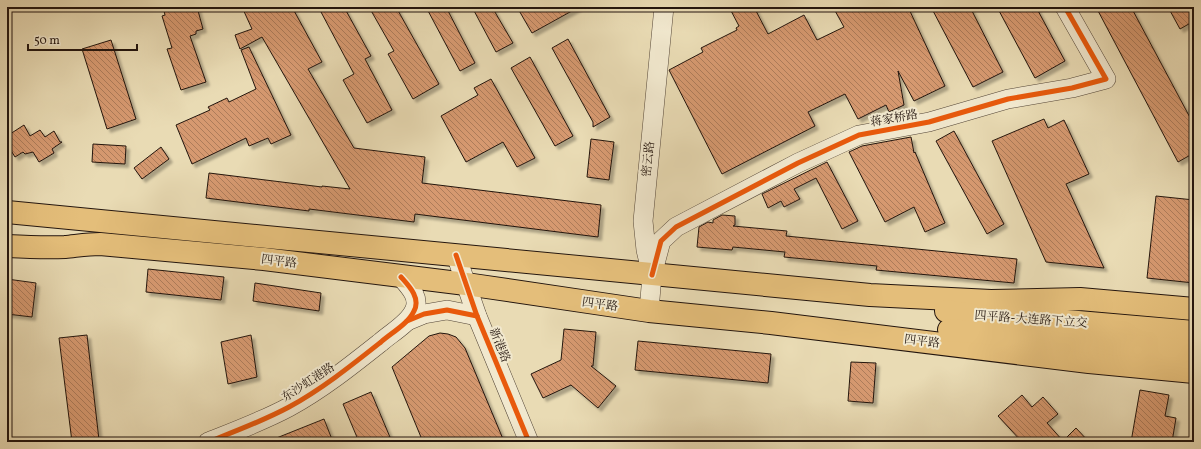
<svg xmlns="http://www.w3.org/2000/svg" width="1201" height="449" viewBox="0 0 1201 449" font-family="Vollkorn,'Noto Serif SC',serif">
	<style>
		.building { fill: url(#building-back-hatch); stroke: #23150e; filter: url(#shadow) }
		.lines { fill: none; stroke-linecap: round; stroke-linejoin: round }
		.minor-casing { stroke: #544638; stroke-width: 20 }
		.major-casing { stroke: #23150e; stroke-width: 24 }
		.minor { stroke: #f1e8ce; stroke-width: 19 }
		.major { stroke: #e4be7a; stroke-width: 22 }
		.cycleway-casing { stroke: #f1e8ce; stroke-width: 8 }
		.cycleway { stroke: #e8590c; stroke-width: 5 }
		.labels { text-anchor: middle; stroke-width: 4; stroke-linejoin: round; paint-order: stroke }
		.street-label { font-size: 12px; fill: #23150e; stroke: #f1e8ce }
	</style>
	<defs>
		<pattern id="building-back-hatch" width="6" height="6" patternUnits="userSpaceOnUse"><rect width="6" height="6" fill="#d6996f"/><path d="M-1 5l2 2M0 0l6 6M5-1l2 2" fill="none" stroke="#ad7c5a"/></pattern>
		<filter id="shadow"><feDropShadow dx="3.5" dy="3.5" stdDeviation="1" flood-color="#0004"/></filter>
	</defs>
	<rect width="100%" height="100%" fill="#e9dbb4"/>
	<filter id="stains"><feTurbulence type="fractalNoise" baseFrequency=".005" numOctaves="4"/><feColorMatrix values="0 0 0 0 .2 0 0 0 0 .09 0 0 0 0 .02 0 0 0 .5 -.17"/></filter>
	<radialGradient id="worn" r=".72"><stop offset=".6" stop-color="#630" stop-opacity="0"/><stop offset="1" stop-color="#630" stop-opacity=".3"/></radialGradient>
	<!-- building -->
	<g class="building">
		<path d="M163,7H197L203,29L196,31V34L190,36L206,82L181,90L167,49L172,48L162,16L165,15Z"/>
		<path d="M242,7H292L322,62L308,69L354,148L425,157L422,183L601,205L598,237L415,214L414,222L309,209V211L206,198L209,173L322,187V186L350,189L262,37L240,49L235,35L252,29Z"/>
		<path d="M330,7H344L371,56L365,59L392,110L367,123L343,80L354,74L321,12Z"/>
		<path d="M369,7H396L439,84L413,99L388,54L394,51Z"/>
		<path d="M426,7H446L475,63L460,71Z"/>
		<path d="M472,7H492L513,43L496,52Z"/>
		<path d="M517,7H579L532,33Z"/>
		<path d="M729,7H754L768,34L804,15L817,40L844,27L833,7H908L945,86L914,101L898,71L904,105L889,112L886,105L858,119L845,94L808,112L815,126L722,174L669,70L703,52L701,48L737,30L736,28L739,26Z"/>
		<path d="M931,7H970L1003,72L973,87Z"/>
		<path d="M997,7H1036L1065,61L1035,78Z"/>
		<path d="M1096,7H1131L1194,125V153L1178,162Z"/>
		<path d="M1168,7H1194V21L1180,29Z"/>
		<path d="M568,39L610,117L593,127V122L552,48Z"/>
		<path d="M111,40L136,119L107,129L82,49Z"/>
		<path d="M249,47L291,135L271,144L268,138L249,146L246,138L192,164L176,125L210,110L208,107L227,98L229,102L256,89L241,50Z"/>
		<path d="M530,57L573,136L555,146L511,68Z"/>
		<path d="M491,79L535,158L517,167L503,142L466,162L441,116L478,95L474,88Z"/>
		<path d="M1044,119L1048,128L1064,120L1089,174L1066,184L1104,268L1046,262L992,141Z"/>
		<path d="M24,125L30,136L40,130L45,137L54,131L60,142H62L52,149L54,153L39,162L33,152L25,154L23,152L15,157L7,144V136Z"/>
		<path d="M954,131L1004,224L987,234L936,141Z"/>
		<path d="M911,137L914,153L915,152L945,223L925,232L914,207L885,222L849,152L862,146Z"/>
		<path d="M591,139L614,142L609,180L587,177Z"/>
		<path d="M93,144L126,146L125,164L92,162Z"/>
		<path d="M161,147L169,159L142,179L134,168Z"/>
		<path d="M827,162L858,221L842,229L816,178L794,189L800,199L784,207L781,201L768,208L762,194Z"/>
		<path d="M1156,196L1194,200V283L1147,278Z"/>
		<path d="M722,215L735,216V225L733,226L787,231L786,236L1017,259L1014,283L876,270L877,266L784,257L785,252L733,247L732,250L697,247L699,227L708,222L713,223V220Z"/>
		<path d="M148,269L224,277L221,300L146,292Z"/>
		<path d="M7,279L36,283L32,317L7,314Z"/>
		<path d="M255,283L321,293L319,311L253,301Z"/>
		<path d="M564,329L596,332L593,366H591L616,386L598,408L571,385L543,398L531,374L561,360Z"/>
		<path d="M440,333L448,334L456,337L465,348L503,439L495,442H423L392,367L429,336Z"/>
		<path d="M87,335L99,440L72,442L59,338Z"/>
		<path d="M251,335L257,377L228,384L221,342Z"/>
		<path d="M638,341L771,354L768,383L635,370Z"/>
		<path d="M851,362L876,363L873,403L848,401Z"/>
		<path d="M1140,390L1169,395L1165,416L1176,418L1172,442H1131Z"/>
		<path d="M371,392L392,442H359L343,404Z"/>
		<path d="M1022,395L1032,407L1043,397L1058,414L1047,423L1063,441L1076,428L1089,442H1022L998,416Z"/>
		<path d="M324,419L333,442H269V441Z"/>
	</g>
	<g class="lines">
		<defs>
			<g id="minor">
				<path d="M456,255L477,316L529,442"/>
				<path d="M652,275L661,241L676,227L798,163L859,135L929,122L1008,99L1072,88L1106,79L1065,7"/>
				<path d="M649,311L652,275L646,250L643,221L664,7"/>
				<path d="M407,321L424,314L447,310L477,316"/>
				<path d="M208,442C236,431 263,421 289,407C322,389 352,365 381,342C391,333 408,324 414,311C421,298 409,286 401,277"/>
			</g>
			<g id="major">
				<path d="M7,212L870,295L991,301L1080,299L1194,309"/>
				<path d="M7,246C26,247 45,248 65,247C76,246 88,244 100,244L264,259L466,284L649,311L771,323L1089,362L1194,372"/>
				<path d="M946,311L986,317L1043,319L1194,332"/>
				<path d="M949,330L1194,351"/>
			</g>
		</defs>
		<!-- minor casing -->
		<use href="#minor" class="minor-casing"/>
		<!-- major casing -->
		<use href="#major" class="major-casing"/>
		<!-- minor -->
		<use href="#minor" class="minor"/>
		<!-- major -->
		<use href="#major" class="major"/>
		<defs>
			<g id="cycleway">
				<path d="M456,255L477,316L529,442"/>
				<path d="M652,275L661,241L676,227L798,163L859,135L929,122L1008,99L1072,88L1106,79L1065,7"/>
				<path d="M407,321L424,314L447,310L477,316"/>
				<path d="M208,442C236,431 263,421 289,407C322,389 352,365 381,342C391,333 408,324 414,311C421,298 409,286 401,277"/>
			</g>
		</defs>
		<!-- cycleway casing -->
		<use href="#cycleway" class="cycleway-casing"/>
		<!-- cycleway -->
		<use href="#cycleway" class="cycleway"/>
	</g>
	<g class="labels">
		<!-- street labels -->
		<g class="street-label">
			<text transform="translate(894 118) rotate(-10)" y="4">蒋家桥路</text>
			<text transform="translate(648 159) rotate(-84)" y="4">密云路</text>
			<text transform="translate(279 261) rotate(7)" y="4">四平路</text>
			<text transform="translate(600 304) rotate(8)" y="4">四平路</text>
			<text transform="translate(1031 319) rotate(4)" y="4">四平路-大连路下立交</text>
			<text transform="translate(922 341) rotate(7)" y="4">四平路</text>
			<text transform="translate(500 345) rotate(68)" y="4">新港路</text>
			<text transform="translate(308 382) rotate(-33)" y="4">东沙虹港路</text>
		</g>
	</g>
	<!-- margin -->
	<rect width="1201" height="449" fill="none" stroke="#e9dbb4" stroke-width="24"/>
	<rect x="8" y="8" width="1185" height="433" fill="none" stroke="#23150e" stroke-width="2"/>
	<rect x="12" y="12" width="1177" height="425" fill="none" stroke="#23150e"/>
	<!-- scale -->
	<path d="M28 44v6h109v-6" fill="none" stroke="#23150e" stroke-width="2"/>
	<text x="34" y="44" font-size="12" fill="#23150e" stroke="#f1e8ce" stroke-width="3" paint-order="stroke">50 m</text>
	<rect width="100%" height="100%" filter="url(#stains)"/>
	<rect width="100%" height="100%" fill="url(#worn)"/>
</svg>
